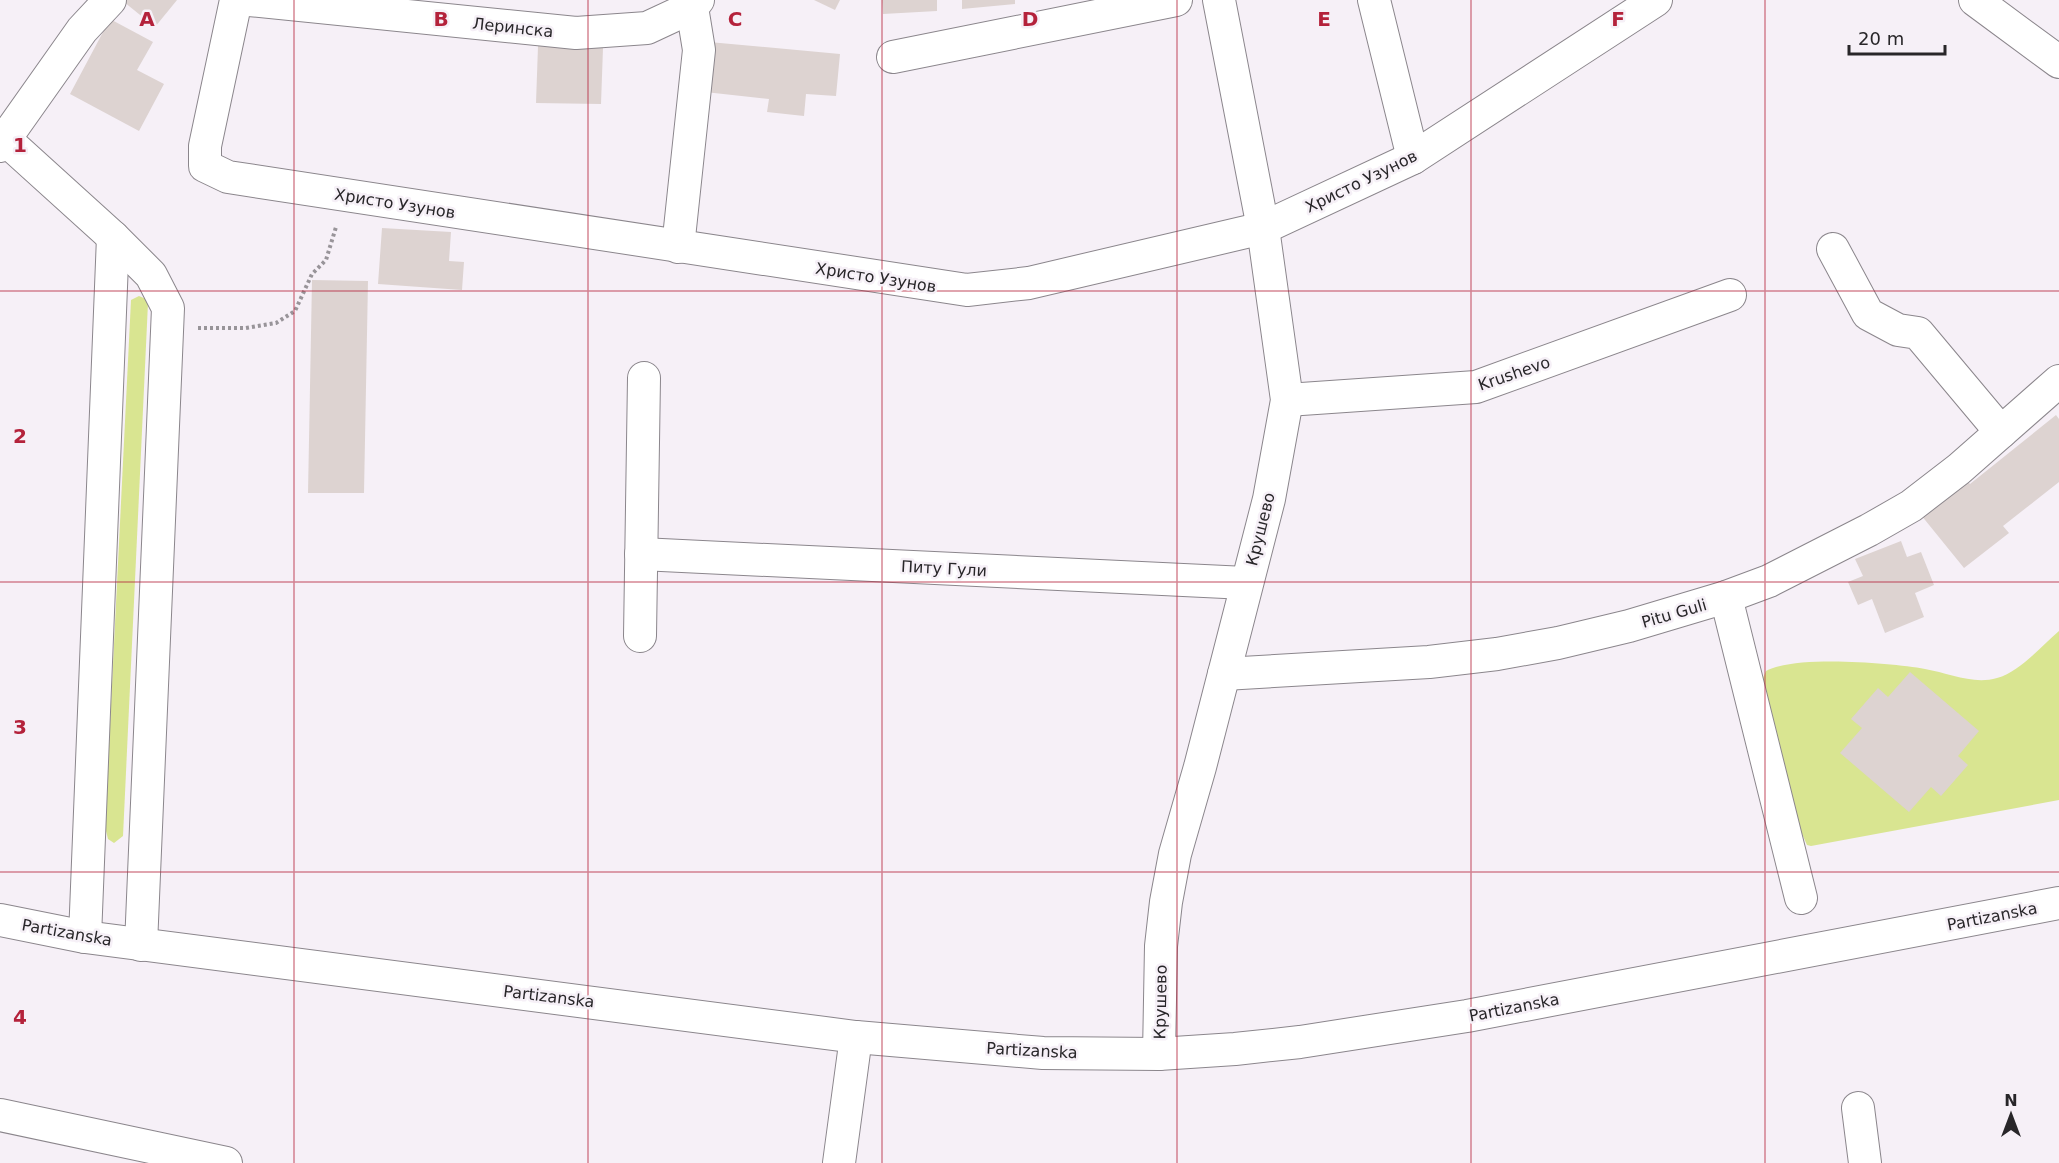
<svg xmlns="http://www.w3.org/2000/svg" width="2059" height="1163" viewBox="0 0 2059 1163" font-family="'DejaVu Sans',sans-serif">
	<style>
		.green { fill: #d9e591 }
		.building { fill: #ddd3d1 }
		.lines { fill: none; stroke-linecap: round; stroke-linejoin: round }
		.minor-casing { stroke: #8b868c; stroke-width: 34 }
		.path { stroke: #989499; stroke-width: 4; stroke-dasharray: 3 3; stroke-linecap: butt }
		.minor { stroke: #fff; stroke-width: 32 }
		.grid { fill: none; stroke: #b4223b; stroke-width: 1.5; stroke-opacity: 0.55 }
		.labels { text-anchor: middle; stroke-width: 5; stroke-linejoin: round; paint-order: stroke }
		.street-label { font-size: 16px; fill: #282629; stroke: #f6f0f7 }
		.grid-label { font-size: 20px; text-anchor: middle; font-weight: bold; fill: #b4223b; stroke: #f6f0f7; stroke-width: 5; stroke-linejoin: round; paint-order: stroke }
	</style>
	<rect width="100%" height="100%" fill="#f6f0f7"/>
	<!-- green -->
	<g class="green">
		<path d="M139,296L146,299L148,303L123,836L114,843L108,839L105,827L131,300Z"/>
		<path d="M2059,631V800L1811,846L1807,845L1799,827L1763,678L1766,671C1795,655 1891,663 1925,669C1949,673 1973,685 1997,678C2021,671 2041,646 2059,631Z"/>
	</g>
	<!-- building -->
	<g class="building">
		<path d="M126,0H177L155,27L124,2Z"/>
		<path d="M814,0H840L835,10Z"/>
		<path d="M882,0H937V11L883,14Z"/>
		<path d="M962,0H1015V4L962,9Z"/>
		<path d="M110,19L153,42L137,70L164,84L139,131L70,94Z"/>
		<path d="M709,42L840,54L836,96L806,94L804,116L767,112L769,99L705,92Z"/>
		<path d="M538,46L603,48L601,104L536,103Z"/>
		<path d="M382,228L451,232L449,261L464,262L462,290L378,284Z"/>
		<path d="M312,280L368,281L364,493H308Z"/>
		<path d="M2056,415L2059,419V482L2003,526L2009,533L1964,568L1921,515L1965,479L1970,484Z"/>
		<path d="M1901,541L1907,557L1921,552L1934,585L1915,593L1924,617L1885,633L1872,599L1858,605L1848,582L1863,576L1855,559Z"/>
		<path d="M1910,672L1979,731L1958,756L1968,765L1941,796L1931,787L1909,812L1840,753L1862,728L1851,719L1878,688L1888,697Z"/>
	</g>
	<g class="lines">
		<defs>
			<g id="minor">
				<path d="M236,0L205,146V166L228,177L967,290L1029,283L1263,228L1413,158L1656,0"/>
				<path d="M249,0L576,33L647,28L692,7L698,0"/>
				<path d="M1374,0L1413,158"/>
				<path d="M1975,0L2059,62"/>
				<path d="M893,57L1176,0"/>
				<path d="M6,140L113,237L151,275L168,308L141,945"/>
				<path d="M0,146L82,30L110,0"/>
				<path d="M678,247L699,50L692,7"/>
				<path d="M1833,249L1868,314L1898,330L1918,333L2001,432"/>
				<path d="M1287,400L1476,387L1730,295"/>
				<path d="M641,554L1246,583"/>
				<path d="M1726,597L1801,898"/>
				<path d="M640,636L644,378"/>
				<path d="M1224,674L1429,662L1497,654L1558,643L1629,626L1726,597L1769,581L1869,530L1911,506L1959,469L2059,381"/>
				<path d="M0,920L85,937L856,1037L1043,1053L1159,1054L1235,1049L1300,1042L1467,1016L2059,903"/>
				<path d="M85,937L113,237"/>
				<path d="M1159,1054L1161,946L1166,902L1175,854L1200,767L1269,499L1287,400L1263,228L1219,0"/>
				<path d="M1858,1108L1865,1163"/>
				<path d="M0,1115L226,1163"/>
				<path d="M839,1163L856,1037"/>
			</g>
		</defs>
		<!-- minor casing -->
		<use href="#minor" class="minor-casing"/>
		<!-- path -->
		<path class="path" d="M198,328H246L276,323L295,311L312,274L326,260L336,227"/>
		<!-- minor -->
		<use href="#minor" class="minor"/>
	</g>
	<!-- grid -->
	<path class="grid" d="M294,0V1163M588,0V1163M882,0V1163M1177,0V1163M1471,0V1163M1765,0V1163M0,291H2059M0,582H2059M0,872H2059"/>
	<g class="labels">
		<!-- street labels -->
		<g class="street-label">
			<text transform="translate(513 27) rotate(6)" y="6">Леринска</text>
			<text transform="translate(1361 181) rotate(-26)" y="6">Христо Узунов</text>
			<text transform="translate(395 203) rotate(9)" y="6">Христо Узунов</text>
			<text transform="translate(876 277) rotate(9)" y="6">Христо Узунов</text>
			<text transform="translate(1514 373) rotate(-19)" y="6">Krushevo</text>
			<text transform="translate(1260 529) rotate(-76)" y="6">Крушево</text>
			<text transform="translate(944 568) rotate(3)" y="6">Питу Гули</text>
			<text transform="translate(1674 613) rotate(-16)" y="6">Pitu Guli</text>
			<text transform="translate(1992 916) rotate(-11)" y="6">Partizanska</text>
			<text transform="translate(67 932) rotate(10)" y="6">Partizanska</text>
			<text transform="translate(549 996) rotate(7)" y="6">Partizanska</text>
			<text transform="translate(1160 1002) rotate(-89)" y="6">Крушево</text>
			<text transform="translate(1514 1007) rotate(-11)" y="6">Partizanska</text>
			<text transform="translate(1032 1050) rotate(3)" y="6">Partizanska</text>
		</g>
	</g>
	<g class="grid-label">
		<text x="147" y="26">A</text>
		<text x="441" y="26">B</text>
		<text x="735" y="26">C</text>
		<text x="1030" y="26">D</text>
		<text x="1324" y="26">E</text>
		<text x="1618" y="26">F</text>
		<text x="20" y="152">1</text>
		<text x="20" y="443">2</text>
		<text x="20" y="734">3</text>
		<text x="20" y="1024">4</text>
	</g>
	<!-- north arrow -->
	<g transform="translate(2011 1115)" stroke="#f6f0f7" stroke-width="4.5" paint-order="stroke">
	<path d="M0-4.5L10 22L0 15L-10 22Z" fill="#282629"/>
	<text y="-9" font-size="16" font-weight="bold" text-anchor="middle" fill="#282629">N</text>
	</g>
	<!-- scale -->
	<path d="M1849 45v9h96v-9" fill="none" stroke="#282629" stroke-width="3"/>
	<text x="1858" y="45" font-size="18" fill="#282629" stroke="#f6f0f7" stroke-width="4.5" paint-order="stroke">20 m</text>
</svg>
